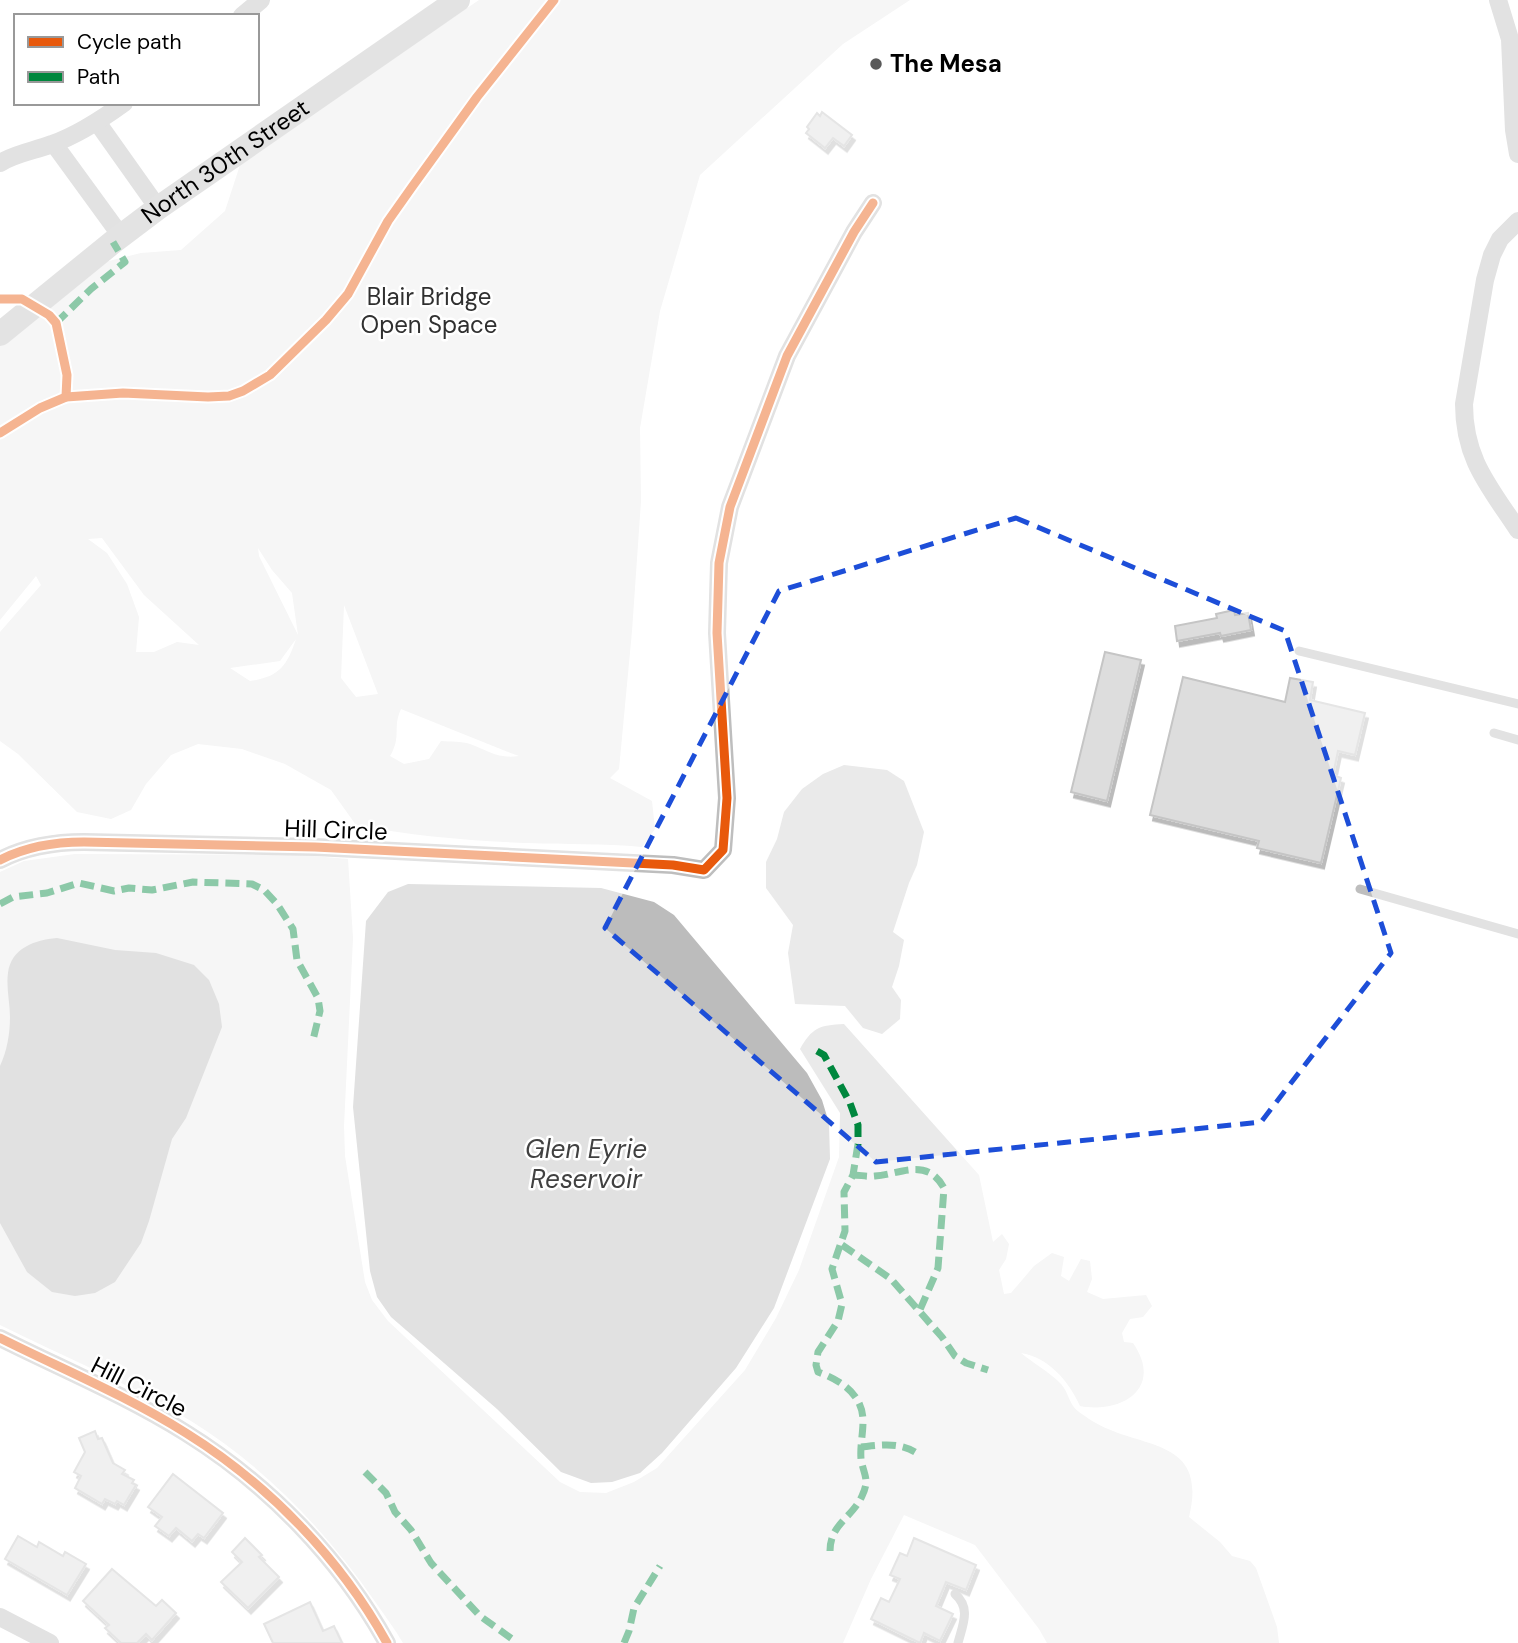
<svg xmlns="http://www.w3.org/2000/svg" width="1518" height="1643" viewBox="0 0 1518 1643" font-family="'DM Sans',sans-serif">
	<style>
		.green { fill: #eaeaea; fill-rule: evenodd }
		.water { fill: #bcbcbc }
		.building { fill: #ddd; stroke: #c5c5c5; stroke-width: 2; filter: url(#shadow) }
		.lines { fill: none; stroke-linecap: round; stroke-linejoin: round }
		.lane { stroke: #bebebe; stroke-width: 9 }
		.street { stroke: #bebebe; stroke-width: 18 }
		.secondary { stroke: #c2c2c2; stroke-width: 24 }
		.quiet { stroke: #00873e; stroke-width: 7; stroke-dasharray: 14 7; stroke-linecap: butt }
		.cycleway-casing { stroke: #fff; stroke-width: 13 }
		.cycleway { stroke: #e8590c; stroke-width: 9 }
		.marked { fill: none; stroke: #1d4ed8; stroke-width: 5; stroke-dasharray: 14 9; stroke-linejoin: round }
		.poi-dot { fill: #595959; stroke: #fff; stroke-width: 2.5 }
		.labels { text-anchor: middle; stroke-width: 5; stroke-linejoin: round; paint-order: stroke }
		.poi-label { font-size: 24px; font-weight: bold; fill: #000; stroke: #fff; text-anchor: start }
		.street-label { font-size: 24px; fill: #000; stroke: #fff }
		.park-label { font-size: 24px; fill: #303030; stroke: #fff }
		.water-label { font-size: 26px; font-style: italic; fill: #414141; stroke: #fff }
	</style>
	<defs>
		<filter id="shadow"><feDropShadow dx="3" dy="5.5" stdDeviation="0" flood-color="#0004"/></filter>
	</defs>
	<rect width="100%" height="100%" fill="#fff"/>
	<!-- green -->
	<g class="green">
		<path d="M479,0H910L843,44L700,175L660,311L640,428L641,501L632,631L619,769L610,778L652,801L655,829L642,847C604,843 566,845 528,843C470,841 413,836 356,825L331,790L285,764L242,749L198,744L171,755L146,784L131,810L111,819L77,812L18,754L0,741V632L41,585L36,576L0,620V341L105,262L141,253L181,250L225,211L241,162ZM102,538L144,595L199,645L177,642L154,652H136L139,617L127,584L107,553L88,539ZM258,548L272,570L292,593L298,635L259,556ZM344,605L378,694L356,697L341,678ZM296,639C287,666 279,677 250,681L230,668L280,661ZM401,709L503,750L519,756C497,759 489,751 470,744C461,741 450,742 441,741L429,759L404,764L390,756C402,736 392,728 401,709Z"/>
		<path d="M844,765L887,770L904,781L924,832L917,865L909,883L893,932L904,940L899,966L892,987L901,1000L900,1019L882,1034L863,1028L845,1006L795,1004L788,953L793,925L766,888V862L777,839L784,812L802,789L823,774Z"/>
		<path d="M75,854L301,855L348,859L353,938L344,1126L345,1156L365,1282L372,1300L388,1321L560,1482L580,1492L606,1493L634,1482L657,1468L745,1370L776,1318L799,1270L839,1157L840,1113L800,1049C812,1028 819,1025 844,1024L979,1175L993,1242L1002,1234L1009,1244L1006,1259L999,1270L1004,1294L1011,1293L1034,1266L1052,1253L1064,1257L1061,1276L1069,1281L1081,1259L1090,1261L1092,1279L1087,1292L1103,1299L1146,1295L1152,1306L1143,1317L1130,1319L1122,1333L1124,1342L1133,1343C1164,1388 1122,1414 1080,1406C1069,1381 1048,1357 1021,1353C1033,1363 1049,1372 1059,1382C1066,1388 1068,1398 1073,1406C1076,1411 1084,1415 1089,1419C1137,1451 1209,1434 1189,1517L1220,1542L1232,1556L1250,1561L1256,1568L1277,1627L1279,1643H1047L1039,1629L975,1545L904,1515L871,1579L843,1643H403C395,1629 385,1616 376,1603C327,1532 265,1467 191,1421C130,1384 63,1356 0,1325V872L24,861Z"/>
	</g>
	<!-- water -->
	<g class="water">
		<path d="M408,884L601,888L654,902L674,915L807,1073L822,1100L829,1123L830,1159L774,1308L736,1368L662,1453L640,1473L612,1482L591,1483L561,1472L497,1409L391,1317L377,1297L370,1271L353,1107L366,921L388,892Z"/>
		<path d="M57,938L115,950L156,953L194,965L209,980L219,1004L222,1027L186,1118L172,1139L149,1221L141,1243L115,1282L95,1293L75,1296L52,1292L27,1272L0,1223V1066C7,1051 10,1034 10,1017C10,1003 6,987 8,973C11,948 35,940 57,938Z"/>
	</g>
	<!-- building -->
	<g class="building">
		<path d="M822,112L852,135L844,146L833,138L825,148L806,133L809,129L807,127L817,113L820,116Z"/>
		<path d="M1234,610L1235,615L1248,613L1251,630L1221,636L1220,633L1177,641L1175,626L1217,618L1216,614Z"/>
		<path d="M1105,652L1141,660L1107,801L1071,792Z"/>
		<path d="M1183,677L1285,702L1290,678L1313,682L1310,700L1365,713L1355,755L1338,751L1333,775L1341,778L1321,863L1257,848L1259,841L1150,815Z"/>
		<path d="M95,1431L98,1439L102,1438L113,1463L125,1470L122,1474L134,1480L132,1483L136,1485L124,1505L117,1501L115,1504L105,1499L102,1504L75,1488L81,1476L74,1472L85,1452L79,1438Z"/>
		<path d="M173,1474L223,1513L204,1538L198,1534L192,1541L176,1528L169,1536L155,1526L162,1517L148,1507Z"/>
		<path d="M18,1536L37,1547L39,1542L63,1556L65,1552L86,1564L67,1595L5,1559Z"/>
		<path d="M245,1538L262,1555L259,1557L279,1577L248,1608L221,1582L242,1562L232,1552Z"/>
		<path d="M914,1538L976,1565L966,1590L946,1582L936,1606L953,1614L940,1641L924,1633L920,1643L871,1619L881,1598L889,1602L900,1579L890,1575L900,1553L907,1556Z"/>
		<path d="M112,1569L156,1606L162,1600L176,1613L152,1640L146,1634L137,1643H121L105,1628L109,1625L83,1601Z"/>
		<path d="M310,1602L323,1631L334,1626L342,1643H273L264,1624Z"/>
	</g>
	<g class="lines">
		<!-- lane -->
		<g class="lane">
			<path d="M1299,651L1518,704"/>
			<path d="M1494,733L1518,740"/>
			<path d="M1360,889L1518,934"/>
			<path d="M955,1594C971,1608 963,1624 958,1643"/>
		</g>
		<!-- street -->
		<g class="street">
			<path d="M1498,0L1510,39L1514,130L1518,154"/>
			<path d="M242,16L261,0"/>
			<path d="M97,122L158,208"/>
			<path d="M54,144L121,236"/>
			<path d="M0,163C16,153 34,151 52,144C78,135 102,119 124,103"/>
			<path d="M1518,221L1500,239L1492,255L1485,280L1464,404C1464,459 1489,486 1518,530"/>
			<path d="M0,860C27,846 54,842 84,842L315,847L673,865L704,870L723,850L727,798L717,633L719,563L730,507L787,356L854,232L873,203"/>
			<path d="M0,1338C62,1369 127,1396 186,1433C268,1484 340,1558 387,1643"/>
			<path d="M0,1617L50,1643"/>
		</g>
		<!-- secondary -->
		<path class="secondary" id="s1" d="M0,334L113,242L158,208L458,0"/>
		<!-- quiet -->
		<g class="quiet">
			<path d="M56,323L91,289L125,262L113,242"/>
			<path d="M0,904L13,897L47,893L79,883L114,891L129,888L152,890L193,882L252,884L264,890L277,904L293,929L297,960L318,998L320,1011L313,1040"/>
			<path d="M817,1051L824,1055L850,1103L858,1125V1144L853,1175L844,1192L845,1231L832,1269L842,1304L838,1321L818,1352L816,1365L818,1372C840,1380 863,1394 863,1421C863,1434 860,1446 861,1459C864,1476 870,1479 862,1496C852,1518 830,1524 830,1551"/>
			<path d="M853,1175C860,1175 868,1177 875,1176C901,1174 927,1157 944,1188L938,1268L919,1312"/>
			<path d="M842,1245L891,1279L942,1337L955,1356L966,1363L988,1370"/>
			<path d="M861,1447C881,1445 898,1442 915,1452"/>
			<path d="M365,1472L386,1493L395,1512L411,1530L431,1563L480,1616L515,1641V1643"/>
			<path d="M624,1643L629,1631L634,1608L660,1566"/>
		</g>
		<defs>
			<g id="cycleway">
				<path d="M0,299H22L49,315L56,323L67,375L66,397"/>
				<path d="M0,433L40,408L66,397L123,393L208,397L229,396L243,391L270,375L326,320L348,294L388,221L412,187L477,97L554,0"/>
				<path d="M0,860C27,846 54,842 84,842L315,847L673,865L704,870L723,850L727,798L717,633L719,563L730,507L787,356L854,232L873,203"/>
				<path d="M0,1338C62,1369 127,1396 186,1433C268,1484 340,1558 387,1643"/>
			</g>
		</defs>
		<!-- cycleway casing -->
		<use href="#cycleway" class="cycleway-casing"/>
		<!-- cycleway -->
		<use href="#cycleway" class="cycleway"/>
	</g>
	<!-- marked area -->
	<path d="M0 0H1518V1643H0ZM1016,518L1285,631L1391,953L1261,1122L876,1162L605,928L779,591Z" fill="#fff" fill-opacity=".55" fill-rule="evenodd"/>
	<path class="marked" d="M1016,518L1285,631L1391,953L1261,1122L876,1162L605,928L779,591Z"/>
	<!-- markers -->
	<circle class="poi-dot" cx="876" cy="64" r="7"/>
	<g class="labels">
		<!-- poi labels -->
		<g class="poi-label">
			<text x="890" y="72">The Mesa</text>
		</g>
		<!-- street labels -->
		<g class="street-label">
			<text dy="8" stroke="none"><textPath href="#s1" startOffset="284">North 30th Street</textPath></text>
			<text transform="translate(336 830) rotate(2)" y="8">Hill Circle</text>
			<text transform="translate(139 1387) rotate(27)" y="8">Hill Circle</text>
		</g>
		<!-- park labels -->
		<g class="park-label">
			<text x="429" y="305">Blair Bridge<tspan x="429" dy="28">Open Space</tspan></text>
		</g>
		<!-- water labels -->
		<g class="water-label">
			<text x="586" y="1158">Glen Eyrie<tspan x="586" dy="30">Reservoir</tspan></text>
		</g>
	</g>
	<!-- legend -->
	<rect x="14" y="14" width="245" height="91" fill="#ffffff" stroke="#999999" stroke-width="2"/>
	<rect x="28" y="37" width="35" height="10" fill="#e8590c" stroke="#999999" stroke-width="2"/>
	<text x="77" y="49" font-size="21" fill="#000000">Cycle path</text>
	<rect x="28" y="72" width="35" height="10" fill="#00873e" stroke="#999999" stroke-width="2"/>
	<text x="77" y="84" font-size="21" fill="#000000">Path</text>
</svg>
